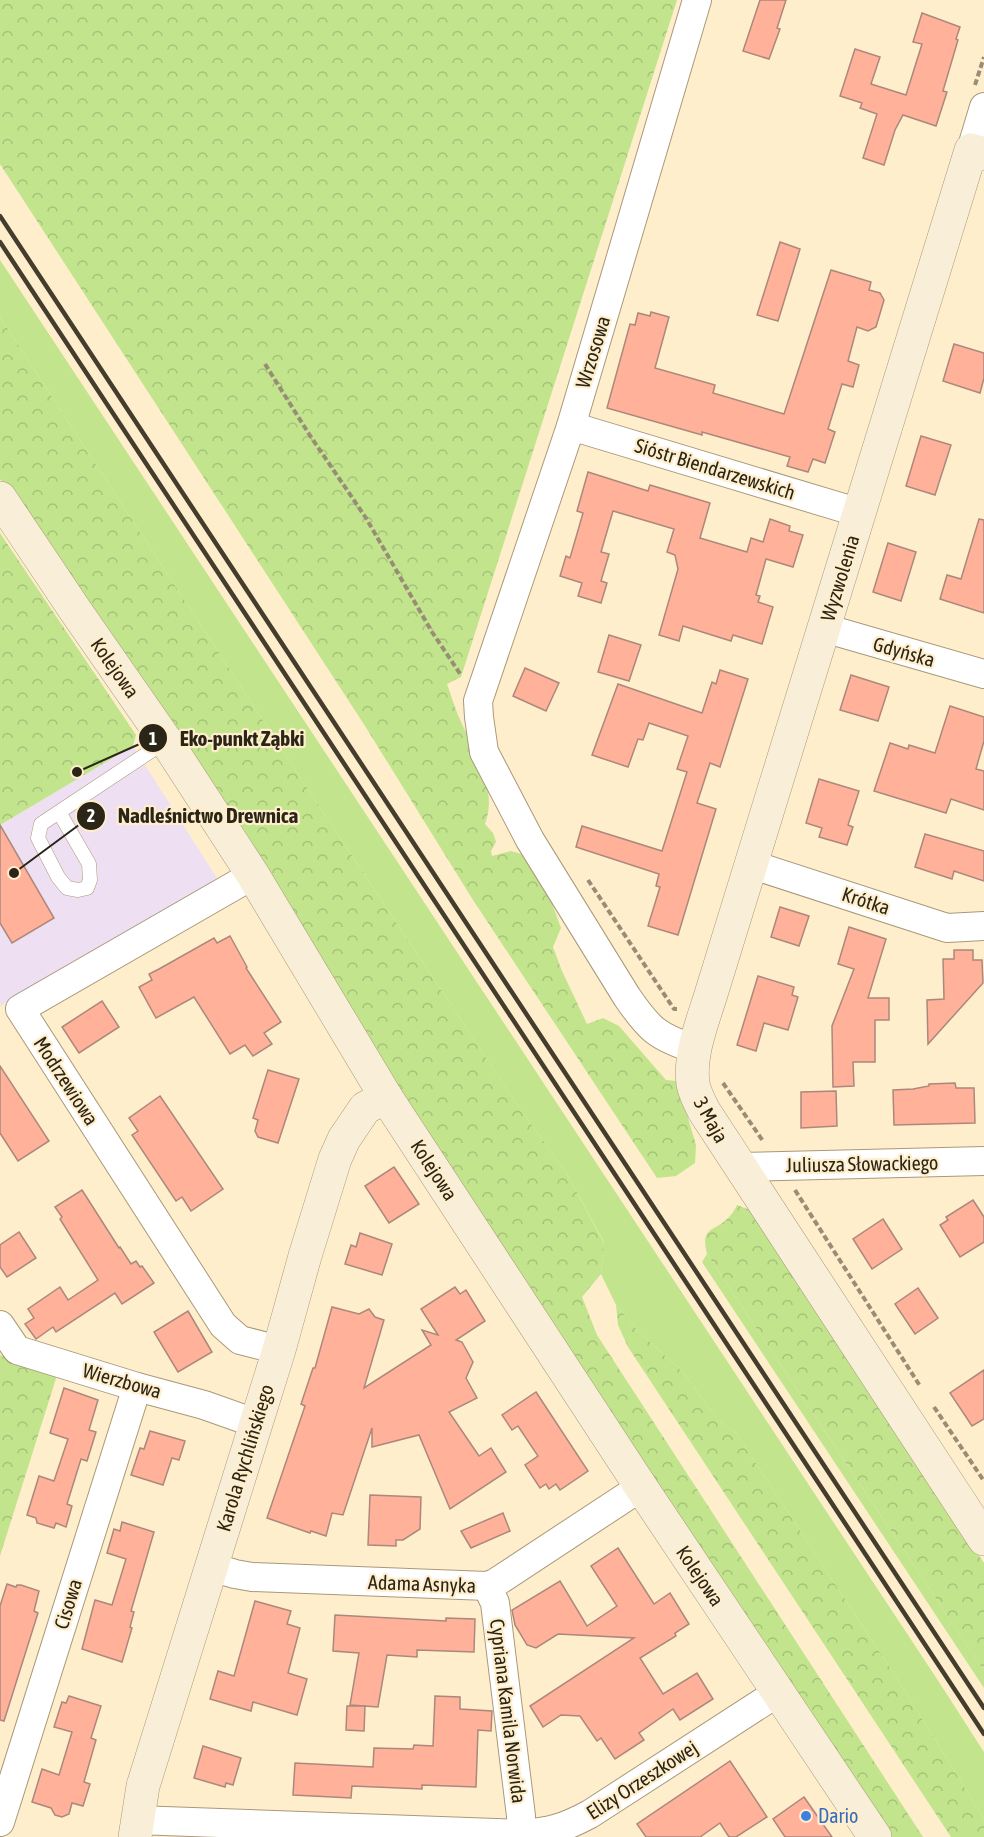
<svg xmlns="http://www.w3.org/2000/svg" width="984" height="1837" viewBox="0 0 984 1837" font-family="'Asap Condensed',sans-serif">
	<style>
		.commercial { fill: #efdff2 }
		.grass { fill: #c1e48d }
		.forest { fill: url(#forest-crowns) }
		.building { fill: #ffb199; stroke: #ac887c; stroke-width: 1.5 }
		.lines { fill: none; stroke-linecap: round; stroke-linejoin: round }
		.lane-casing { stroke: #a99979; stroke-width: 15 }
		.street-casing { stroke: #a99979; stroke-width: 30 }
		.secondary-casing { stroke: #a99979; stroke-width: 34 }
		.path { stroke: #998d75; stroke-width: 4; stroke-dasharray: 6 3; stroke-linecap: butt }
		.lane { stroke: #fff; stroke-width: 14 }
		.street { stroke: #fff; stroke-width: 28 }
		.secondary { stroke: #f9efd8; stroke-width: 33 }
		.rail { stroke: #443c2d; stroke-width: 4.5 }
		.shop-dot { fill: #3f7fe0; stroke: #fec; stroke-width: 2 }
		.labels { text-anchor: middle; stroke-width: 4.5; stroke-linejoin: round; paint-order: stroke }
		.street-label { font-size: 20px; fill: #2b2518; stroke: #fec }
		.shop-label { font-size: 20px; fill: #366cbe; stroke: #fec; text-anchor: start }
		.leader { fill: none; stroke: #2b2518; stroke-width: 2 }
		.callout-dot { fill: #2b2518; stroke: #fec; stroke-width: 2 }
		.mark-label { font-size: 18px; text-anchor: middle; font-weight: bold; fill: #fff }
		.callout-label { font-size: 21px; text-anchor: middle; font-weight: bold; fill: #2b2518; stroke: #fec; stroke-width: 4.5; stroke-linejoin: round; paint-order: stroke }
	</style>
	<defs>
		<pattern id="forest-crowns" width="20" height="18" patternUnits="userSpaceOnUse" patternTransform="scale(1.5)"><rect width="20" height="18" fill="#c1e48d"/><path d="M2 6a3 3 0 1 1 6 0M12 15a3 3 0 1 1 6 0" fill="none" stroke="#a6c379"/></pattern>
	</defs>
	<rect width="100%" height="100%" fill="#fec"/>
	<!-- commercial -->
	<path class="commercial" d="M133,746L220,883L0,1006V825Z"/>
	<!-- grass -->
	<g class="grass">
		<path d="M0,260L937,1679L984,1752V1819L900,1683L736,1433L718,1420L683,1372L638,1331L616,1305L601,1274L604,1242L567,1174L516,1103L292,765L0,317Z"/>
		<path d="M707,1254L984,1671V1688L702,1262Z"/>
	</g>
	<!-- forest -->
	<g class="forest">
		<path d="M0,0H677L461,677L447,684C451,695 454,705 458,715C472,748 499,787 485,824L493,833L496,842L491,851L492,856L511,851L521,854L546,887L561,928L553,947L562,971L587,1024L603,1018L619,1026L666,1080L677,1081L696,1145L695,1163L676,1176L657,1178L473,900L365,726L0,164Z"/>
		<path d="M0,317L292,765L516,1103L567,1174L604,1243L601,1274L582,1297L597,1335L923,1837H892L404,1107L167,720L0,479Z"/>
		<path d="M0,533L136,735L133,746L0,825Z"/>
		<path d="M737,1205L750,1210L984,1563V1671L707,1254C700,1226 714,1233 729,1217C732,1214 735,1209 737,1205Z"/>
		<path d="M616,1305L638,1331L683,1372L718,1420L736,1433L900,1683L984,1819V1837H951L628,1347L618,1325Z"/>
		<path d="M0,1355L58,1372L0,1556Z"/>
	</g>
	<!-- building -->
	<g class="building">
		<path d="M760,0H786L777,28L780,29L769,59L743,51Z"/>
		<path d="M922,13L960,27L956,39L958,40L943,91L947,92L936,126L903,115L895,130L884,165L863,158L877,114L860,108L862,103L840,96L855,49L880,57L871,84L906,95L922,44L913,42Z"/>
		<path d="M780,242L800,249L778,321L757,315Z"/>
		<path d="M831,270L871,282L869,290L880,293L884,300L876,327L868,331L857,327L848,361L859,365L853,387L842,384L828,429L835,432L825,463L813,459L808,472L787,466L790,457L702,432V435L607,408L630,324L635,325L638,313L650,316L651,312L669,317L655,368L715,385L713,393L784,414Z"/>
		<path d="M954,344L984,353V378L980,393L943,381Z"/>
		<path d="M921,436L951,445L935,495L906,486Z"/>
		<path d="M588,472L648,491L650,485L710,503L700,538L747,552L751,538L763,542L770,519L790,526L789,531L803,535L793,567L766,559L756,595L760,596L758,602L773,607L762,644L733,635L731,641L683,626L679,641L659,635L678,569L675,555L667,552L674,529L613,511L601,552L609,554L601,581L607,583L601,603L578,596L582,583L560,576L566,556L570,558L583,513L577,511Z"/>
		<path d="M979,519L984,520V613L940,599L947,575L961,579Z"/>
		<path d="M888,543L916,552L901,601L873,592Z"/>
		<path d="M609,635L641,645L629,681L598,672Z"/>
		<path d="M525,668L559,683L546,711L513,696Z"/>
		<path d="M720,670L748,679L720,767L710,763L697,803L716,809L678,935L648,926L660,887L656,886L659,874L576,847L582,826L662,851L687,772L677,769L688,736L649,723L643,740L638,739L628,767L592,755L618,684L702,713L712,682L716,684Z"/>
		<path d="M851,675L889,687L878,721L840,710Z"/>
		<path d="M950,706L984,717V741L976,769L984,771V810L951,799L946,813L874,791L890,743L908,749L909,745L935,753Z"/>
		<path d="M819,779L859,791L848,825L853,827L847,845L819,837L822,828L806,823Z"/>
		<path d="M0,825L54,918L12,943L0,923Z"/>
		<path d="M925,834L984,851V881L954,871L952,879L915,867Z"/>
		<path d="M780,907L809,916L799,946L771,937Z"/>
		<path d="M849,927L886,939L868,998H889V1020H875V1062H853L854,1086L833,1087L832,1026L854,969L838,964Z"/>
		<path d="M230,936L247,967L246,968L281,1022L264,1033L272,1044L253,1056L245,1045L230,1054L194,997L156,1018L139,987L152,980L149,974L159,969L214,938L217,943Z"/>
		<path d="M954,950H973V960H982L983,983L928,1044L927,1000L944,999L943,959H954Z"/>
		<path d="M758,976L794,987L792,995L798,997L788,1030L764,1023L756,1051L737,1045Z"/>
		<path d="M102,1001L119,1027L79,1053L62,1027Z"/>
		<path d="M0,1066L49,1141L18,1161L0,1133Z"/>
		<path d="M268,1070L299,1079L278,1143L258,1137L255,1131L258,1120L253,1118Z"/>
		<path d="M955,1083L956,1088H974L975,1123L894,1125L893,1090L913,1089L929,1086V1084Z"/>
		<path d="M836,1091L837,1126L801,1128V1092Z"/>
		<path d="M160,1096L223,1189L191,1211L182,1197L176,1201L132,1135L138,1131L129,1118Z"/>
		<path d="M394,1167L419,1204L389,1223L365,1186Z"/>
		<path d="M82,1190L119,1248L120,1247L131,1264L136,1261L140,1267L142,1266L154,1283L122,1304L115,1293L56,1332L53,1327L36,1339L25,1324L34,1318L28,1309L60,1287L68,1300L98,1280L60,1219L62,1217L55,1207Z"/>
		<path d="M973,1200L984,1217V1242L960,1257L940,1225L948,1220L946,1217Z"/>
		<path d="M883,1219L902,1249L872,1269L853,1239Z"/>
		<path d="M19,1232L36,1258L7,1277L0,1267V1245Z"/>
		<path d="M360,1233L392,1244L382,1275L345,1264L351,1245L356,1247Z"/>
		<path d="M455,1287L460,1294L466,1290L485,1321L456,1340L462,1342L473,1362L466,1378L477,1398L449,1412L479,1456L491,1448L506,1472L450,1509L419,1435L372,1447V1428L343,1515L332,1513L326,1536L311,1531L310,1533L267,1518L305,1406L301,1404L313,1368H315L332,1307L359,1314L369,1309L375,1317L384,1320L364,1388L431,1345L422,1330L438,1335L421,1309Z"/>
		<path d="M918,1288L938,1318L915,1334L895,1304Z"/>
		<path d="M188,1311L212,1352L178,1372L154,1332Z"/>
		<path d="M984,1370V1419L972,1426L950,1393Z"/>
		<path d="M64,1388L98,1400L89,1430L96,1432L87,1461L81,1459L67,1504L72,1506L66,1527L56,1523L54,1528L37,1523L36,1518L27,1515L39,1476L54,1481L68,1439L50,1433Z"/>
		<path d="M536,1392L588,1471L560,1490L556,1484L549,1489L546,1484L540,1488L525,1465L538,1456L518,1426L512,1430L502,1415Z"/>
		<path d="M150,1431L185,1441L179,1460L172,1458L163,1485L131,1475L140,1448L144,1449Z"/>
		<path d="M370,1495L421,1497L420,1529L403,1540H396V1546L368,1545Z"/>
		<path d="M503,1513L510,1531L471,1548L461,1531Z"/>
		<path d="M122,1522L154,1532L131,1611L134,1612L130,1627L132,1628L122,1662L82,1649L95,1600L112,1605L126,1559L107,1553L114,1529L120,1531Z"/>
		<path d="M618,1548L654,1604L670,1593L689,1624L675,1633L676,1636L640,1658L663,1694L697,1673L713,1699L680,1720L673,1709L639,1733L644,1740L615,1759L601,1738L597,1741L580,1716L561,1715L543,1727L530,1706L634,1638L558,1634L536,1648L527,1645L515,1625L512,1610L560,1581L587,1626L617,1606L591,1566Z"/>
		<path d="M7,1584L16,1587L17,1585H21L39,1591L34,1611L38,1613L4,1721L0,1720V1606Z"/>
		<path d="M255,1601L291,1611L287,1624L300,1628L288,1673L307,1679L297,1715L253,1702L251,1711L210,1699L218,1671L234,1676Z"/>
		<path d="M335,1615L446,1621V1618L475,1619L474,1652L417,1650V1657L387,1655L378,1707L350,1705L359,1653L333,1651Z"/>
		<path d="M69,1696L101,1706L91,1738L96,1740L84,1782L90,1784L83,1806L72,1803L69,1814L62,1817L55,1815L51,1808L32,1802L42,1769L59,1775L72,1732L54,1727L62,1702L66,1703Z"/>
		<path d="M435,1696L460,1697V1709L492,1711L491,1731L478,1730L476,1787L422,1785V1789L352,1786L351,1798L293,1795L295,1763L373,1767L374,1748L413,1749L414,1745L433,1746Z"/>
		<path d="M347,1706H365L364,1731L346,1730Z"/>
		<path d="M203,1746L241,1758L233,1785L226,1783L225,1787L194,1778Z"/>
		<path d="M730,1761L767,1817L736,1837H729L720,1823L700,1837H646L637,1824Z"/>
		<path d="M804,1797L832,1837H785L773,1819Z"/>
	</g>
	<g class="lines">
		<defs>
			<path id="lane" d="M59,812L89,864L90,880L87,888L78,890L67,888L58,877L38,838L41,824C82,797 124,769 166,741"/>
			<g id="street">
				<path d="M971,150L984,107"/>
				<path d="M571,426L860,513"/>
				<path d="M824,628L984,674"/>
				<path d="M750,864L947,928L984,926"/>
				<path d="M253,875L20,1009L223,1325L240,1340L279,1350"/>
				<path d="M695,1049C657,1037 649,1029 627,997L530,840L484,752L479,717L478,701L571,426L697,0"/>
				<path d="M739,1167L984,1161"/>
				<path d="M0,1325L17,1350L137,1387L204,1405L255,1423"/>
				<path d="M211,1567L235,1574L252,1577L487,1586L495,1583L641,1487"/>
				<path d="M487,1586L495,1603L521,1816V1837"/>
				<path d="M136,1820L521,1834C550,1832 564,1828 590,1814L777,1693"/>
				<path d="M0,1822L137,1387"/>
			</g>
			<g id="secondary">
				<path d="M984,154L971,150L712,991C703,1021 689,1053 693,1084C695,1094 700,1103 704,1111L984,1539"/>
				<path d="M0,498L75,610L166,741L253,875L386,1097L641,1487L875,1837"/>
				<path d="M135,1837L143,1786L279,1350L305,1256L335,1159L344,1139L365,1108L386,1097"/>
			</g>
		</defs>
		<!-- lane casing -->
		<use href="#lane" class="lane-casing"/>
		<!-- street casing -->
		<use href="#street" class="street-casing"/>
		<!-- secondary casing -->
		<use href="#secondary" class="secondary-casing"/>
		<!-- path -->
		<g class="path">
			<path d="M975,85L984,57"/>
			<path d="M265,364L309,434L366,518L432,632L461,675"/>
			<path d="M588,880L674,1009H677"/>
			<path d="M723,1083L763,1141"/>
			<path d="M795,1190L920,1386"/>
			<path d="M934,1407L984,1481"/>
		</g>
		<!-- lane -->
		<use href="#lane" class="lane"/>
		<!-- street -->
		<use href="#street" class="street"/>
		<!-- secondary -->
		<use href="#secondary" class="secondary"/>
		<!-- rail -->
		<g class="rail">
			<path d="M0,216L984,1708"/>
			<path d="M0,242L984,1734"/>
		</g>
	</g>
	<!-- markers -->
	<circle class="shop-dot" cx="806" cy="1816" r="6"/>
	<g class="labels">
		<!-- street labels -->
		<g class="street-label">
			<text transform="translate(593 352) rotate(-73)" y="7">Wrzosowa</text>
			<text transform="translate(715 469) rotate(17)" y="7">Sióstr Biendarzewskich</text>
			<text transform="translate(840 578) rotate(-73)" y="7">Wyzwolenia</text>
			<text transform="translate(904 652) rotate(16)" y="7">Gdyńska</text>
			<text transform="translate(115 668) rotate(55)" y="7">Kolejowa</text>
			<text transform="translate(866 901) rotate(18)" y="7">Krótka</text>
			<text transform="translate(66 1081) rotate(57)" y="7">Modrzewiowa</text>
			<text transform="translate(711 1120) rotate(61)" y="7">3 Maja</text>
			<text transform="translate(862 1164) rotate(-1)" y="7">Juliusza Słowackiego</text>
			<text transform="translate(434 1170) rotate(57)" y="7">Kolejowa</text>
			<text transform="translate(122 1381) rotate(16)" y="7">Wierzbowa</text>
			<text transform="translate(245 1458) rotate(-73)" y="7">Karola Rychlińskiego</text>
			<text transform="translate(700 1576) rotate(56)" y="7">Kolejowa</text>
			<text transform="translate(422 1584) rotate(2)" y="7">Adama Asnyka</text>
			<text transform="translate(68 1604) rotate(-73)" y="7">Cisowa</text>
			<text transform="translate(508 1711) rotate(83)" y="7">Cypriana Kamila Norwida</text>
			<text transform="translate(642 1780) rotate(-33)" y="7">Elizy Orzeszkowej</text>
		</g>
		<!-- shop labels -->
		<g class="shop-label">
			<text x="818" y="1823">Dario</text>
		</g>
	</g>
	<!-- callouts -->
	<path class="leader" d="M77 772L153 738M14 873L91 816"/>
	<g class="callout-dot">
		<circle cx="77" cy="772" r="6"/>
		<circle cx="14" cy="873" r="6"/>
		<circle cx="153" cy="738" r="15"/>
		<circle cx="91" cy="816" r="15"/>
	</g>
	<g class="mark-label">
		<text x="153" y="745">1</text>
		<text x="91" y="822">2</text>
	</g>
	<g class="callout-label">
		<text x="242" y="746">Eko-punkt Ząbki</text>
		<text x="208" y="823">Nadleśnictwo Drewnica</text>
	</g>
</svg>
